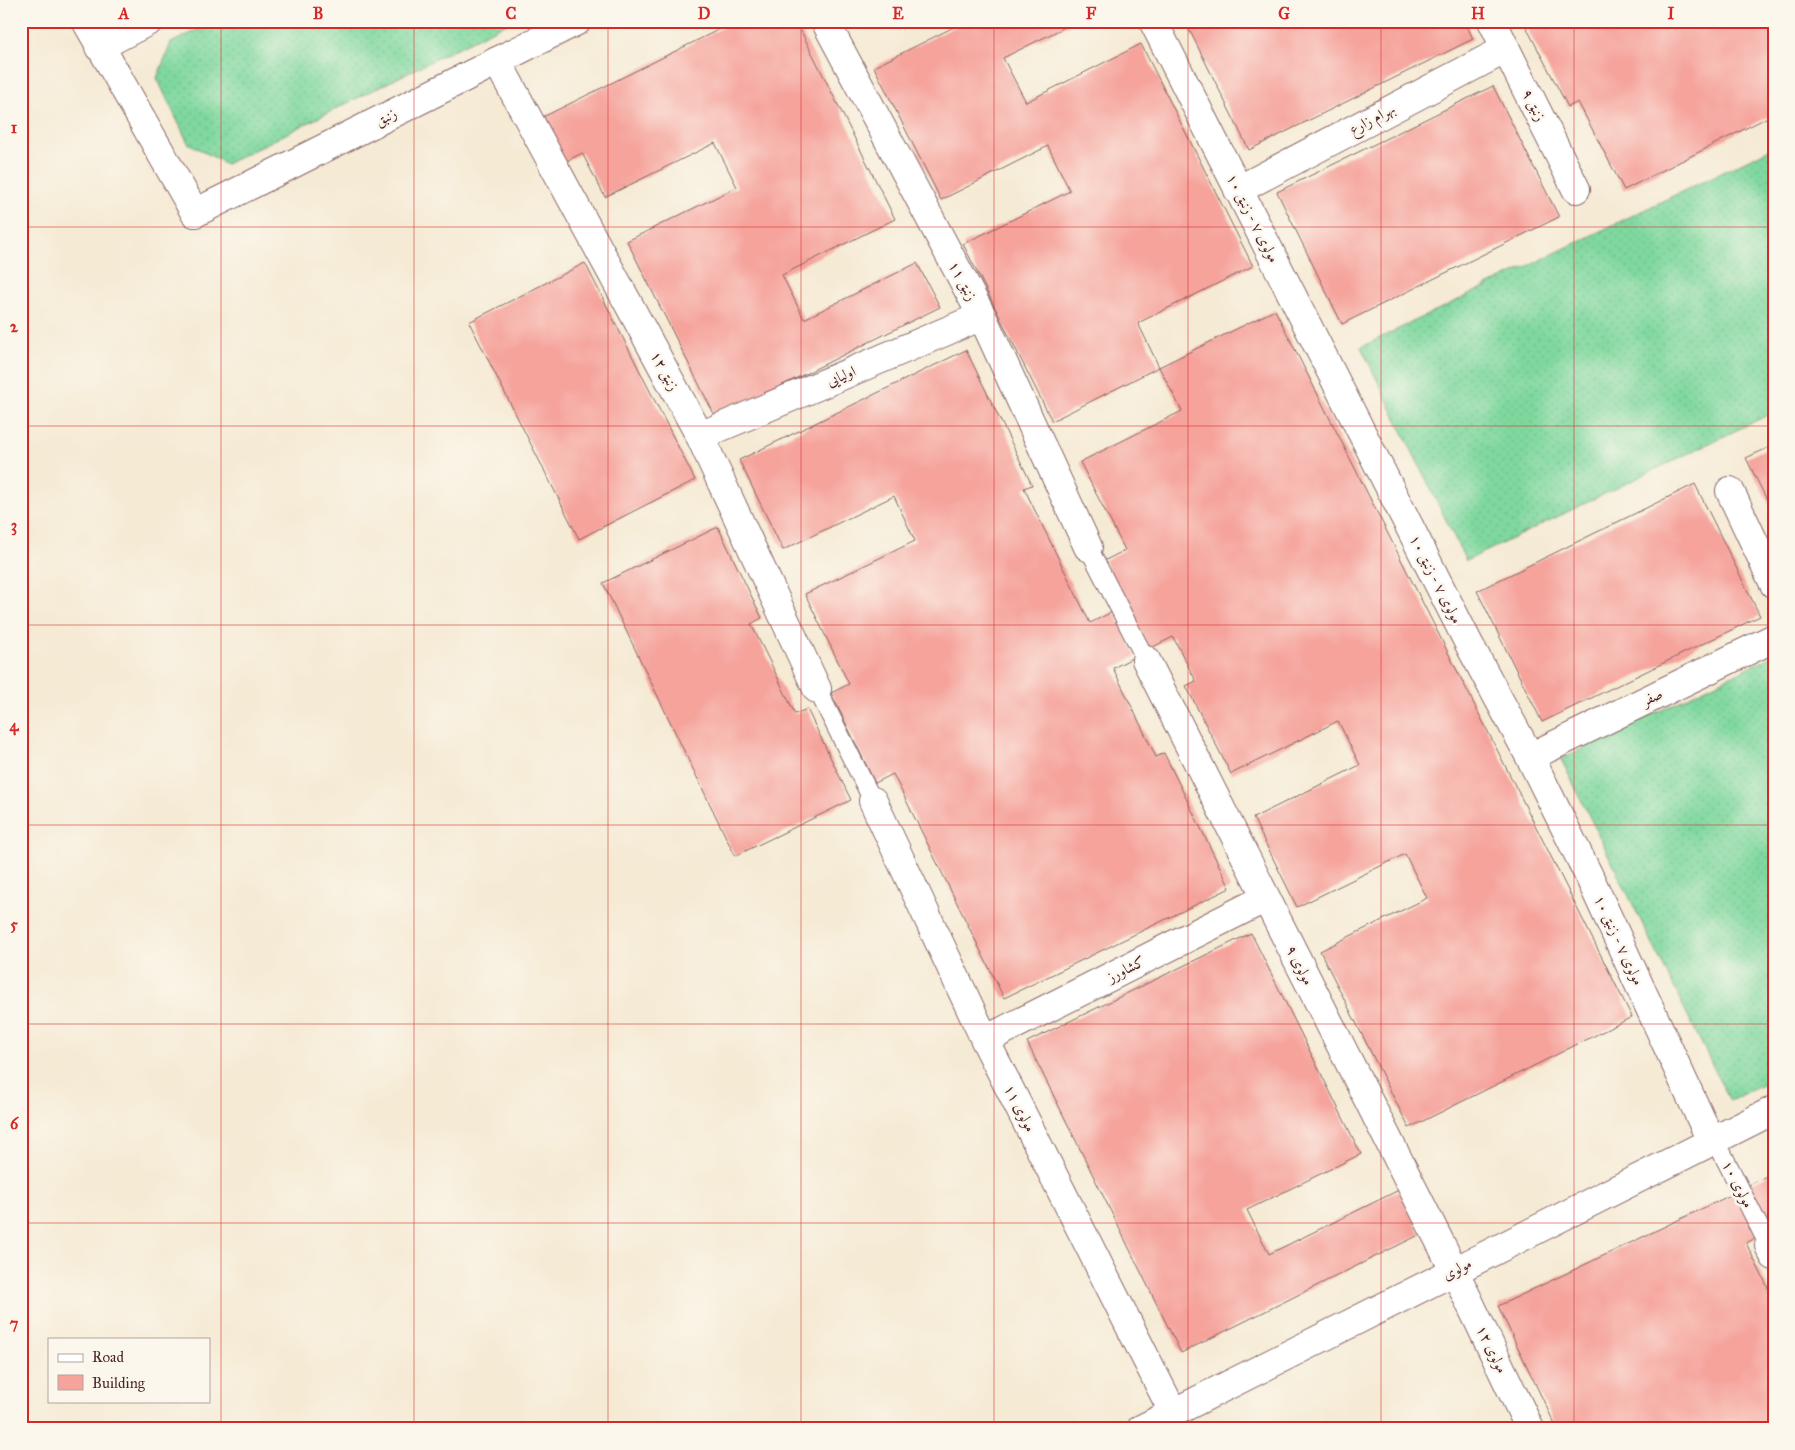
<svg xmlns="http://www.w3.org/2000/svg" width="1795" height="1450" viewBox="0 0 1795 1450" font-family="'IM FELL Great Primer',Amiri,serif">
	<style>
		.grass { fill: url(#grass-dots); stroke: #647c64 }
		.building { fill: #f5a39b }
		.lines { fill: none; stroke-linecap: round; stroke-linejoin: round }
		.lane-casing { stroke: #866666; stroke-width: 20 }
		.street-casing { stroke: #866666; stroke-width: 30 }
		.secondary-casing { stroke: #866666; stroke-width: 30 }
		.lane { stroke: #fff; stroke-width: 18 }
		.street { stroke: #fff; stroke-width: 28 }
		.secondary { stroke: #fff; stroke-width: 28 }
		.grid { fill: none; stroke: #d62828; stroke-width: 1; stroke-opacity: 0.55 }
		.labels { text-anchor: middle; stroke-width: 5; stroke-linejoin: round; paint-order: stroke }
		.street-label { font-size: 15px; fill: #4a1f2b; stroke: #fbf7ec }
		.neatline { fill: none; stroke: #d62828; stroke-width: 2 }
		.grid-label { font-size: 16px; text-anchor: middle; font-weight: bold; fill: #d62828 }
	</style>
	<defs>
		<pattern id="grass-dots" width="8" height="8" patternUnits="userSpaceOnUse" patternTransform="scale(1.25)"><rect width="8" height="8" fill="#7fd89e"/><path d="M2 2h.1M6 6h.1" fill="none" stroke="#6fb988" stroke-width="1.8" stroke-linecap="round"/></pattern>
	</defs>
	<rect width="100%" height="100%" fill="#fbf7ec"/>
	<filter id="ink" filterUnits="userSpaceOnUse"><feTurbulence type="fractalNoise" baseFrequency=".02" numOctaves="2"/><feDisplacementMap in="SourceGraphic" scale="10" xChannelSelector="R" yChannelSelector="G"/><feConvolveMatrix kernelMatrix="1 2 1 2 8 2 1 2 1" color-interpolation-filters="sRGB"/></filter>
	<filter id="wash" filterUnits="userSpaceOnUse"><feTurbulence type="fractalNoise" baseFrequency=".0096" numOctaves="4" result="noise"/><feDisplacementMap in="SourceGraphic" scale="20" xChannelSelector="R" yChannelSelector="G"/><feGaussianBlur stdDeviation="1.12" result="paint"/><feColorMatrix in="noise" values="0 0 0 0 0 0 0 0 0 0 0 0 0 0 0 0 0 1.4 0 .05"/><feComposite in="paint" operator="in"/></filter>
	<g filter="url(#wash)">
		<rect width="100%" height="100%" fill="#f5ead4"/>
		<!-- grass -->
		<g class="grass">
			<path d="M215,21H511L226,164L188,143L157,78L171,43Z"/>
			<path d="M1774,147V412L1466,561L1361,347Z"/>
			<path d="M1774,655V1079L1730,1101L1561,759Z"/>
		</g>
		<g id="blocks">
			<!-- building -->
			<g class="building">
				<path d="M736,21H796L895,219L782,275L804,319L917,263L940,307L716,418L627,241L737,187L715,143L605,197L582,153L563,163L541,118Z"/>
				<path d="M966,21H1077L1003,58L1026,102L1141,44L1253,266L1138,323L1159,367L1052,421L963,244L1070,191L1048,146L941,200L874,67Z"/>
				<path d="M1185,21H1465L1473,39L1249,150Z"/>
				<path d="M1523,21H1774V114L1624,190L1578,102L1568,107Z"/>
				<path d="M1493,86L1559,217L1342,324L1277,192Z"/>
				<path d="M585,263L695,480L579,539L469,322Z"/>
				<path d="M1275,310L1632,1017L1409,1128L1320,951L1427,898L1405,854L1297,907L1253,818L1360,765L1338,721L1231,774L1186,686L1196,681L1173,637L1149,649L1104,561L1125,550L1080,462L1182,411L1159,367Z"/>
				<path d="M966,350L1032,485L1024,488L1090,623L1114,611L1136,656L1113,668L1156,757L1164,753L1230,888L1004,998L893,774L875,783L831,693L849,684L805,594L915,541L894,496L783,550L739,460Z"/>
				<path d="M1774,445V514L1746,458Z"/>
				<path d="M1695,484L1760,616L1542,722L1477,591Z"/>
				<path d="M718,527L762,618L751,624L774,670L795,714L807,709L851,800L735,856L603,583Z"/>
				<path d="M1251,933L1361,1154L1247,1210L1269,1254L1399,1190L1421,1234L1181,1353L1027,1042Z"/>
				<path d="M1774,1172V1228L1768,1231L1745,1187Z"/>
				<path d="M1737,1192L1758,1237L1746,1243L1774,1300V1429H1557L1498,1306Z"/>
			</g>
		</g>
	</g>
	<g filter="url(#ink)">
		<use href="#blocks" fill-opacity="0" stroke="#866666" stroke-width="1"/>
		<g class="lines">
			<defs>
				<g id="lane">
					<path d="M1088,547L1146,660"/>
					<path d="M817,689L873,801"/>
					<path d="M1715,1139L1769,1246"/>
				</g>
				<g id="street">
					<path d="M86,21L195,213"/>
					<path d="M825,21L982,316L1088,547"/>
					<path d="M1153,21L1470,646L1530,757L1589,876L1711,1141"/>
					<path d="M1492,21L1576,189"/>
					<path d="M497,61L700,436L817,689"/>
					<path d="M1238,190L1506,49"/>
					<path d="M700,436L982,316"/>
					<path d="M1730,491L1774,584"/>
					<path d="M1146,660L1454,1270L1530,1429"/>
					<path d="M1530,757L1774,638"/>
					<path d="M873,801L985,1040L1173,1412"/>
					<path d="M985,1040L1266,898"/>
					<path d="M1769,1246L1774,1256"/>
					<path d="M1141,1429L1774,1110"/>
				</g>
				<g id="secondary">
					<path d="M99,47L149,21"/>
					<path d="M195,213L577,21"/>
				</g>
			</defs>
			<!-- lane casing -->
			<use href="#lane" class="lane-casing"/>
			<!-- street casing -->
			<use href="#street" class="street-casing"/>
			<!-- secondary casing -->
			<use href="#secondary" class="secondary-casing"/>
			<!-- lane -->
			<use href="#lane" class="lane"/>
			<!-- street -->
			<use href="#street" class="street"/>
			<!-- secondary -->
			<use href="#secondary" class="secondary"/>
		</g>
	</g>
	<!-- grid -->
	<path class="grid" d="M221,21V1429M414,21V1429M608,21V1429M801,21V1429M994,21V1429M1188,21V1429M1381,21V1429M1574,21V1429M21,227H1774M21,426H1774M21,625H1774M21,825H1774M21,1024H1774M21,1223H1774"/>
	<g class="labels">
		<!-- street labels -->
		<g class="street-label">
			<text transform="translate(1534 105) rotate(63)" y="5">زنبق ۹</text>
			<text transform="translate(386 117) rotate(-27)" y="5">زنبق</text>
			<text transform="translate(1372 119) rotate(-28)" y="5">بهرام زارع</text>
			<text transform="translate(1253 218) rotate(63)" y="5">مولوی ۷ - زنبق ۱۰</text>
			<text transform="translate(963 281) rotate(62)" y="5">زنبق ۱۱</text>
			<text transform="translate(665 371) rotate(62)" y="5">زنبق ۱۲</text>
			<text transform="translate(841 376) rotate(-23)" y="5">اولیایی</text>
			<text transform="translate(1436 579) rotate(63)" y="5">مولوی ۷ - زنبق ۱۰</text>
			<text transform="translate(1652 697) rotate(-26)" y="5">صفر</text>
			<text transform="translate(1619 940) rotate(65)" y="5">مولوی ۷ - زنبق ۱۰</text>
			<text transform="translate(1300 965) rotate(63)" y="5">مولوی ۹</text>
			<text transform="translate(1126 969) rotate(-27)" y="5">کشاورز</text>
			<text transform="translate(1020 1108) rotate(63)" y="5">مولوی ۱۱</text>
			<text transform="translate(1738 1184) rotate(63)" y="5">مولوی ۱۰</text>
			<text transform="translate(1457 1269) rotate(-27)" y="5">مولوی</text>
			<text transform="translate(1492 1349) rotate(64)" y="5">مولوی ۱۲</text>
		</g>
	</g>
	<!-- margin -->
	<rect width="1795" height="1450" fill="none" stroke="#fbf7ec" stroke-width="55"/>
	<!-- legend -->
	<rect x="48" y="1338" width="162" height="65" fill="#fbf7ec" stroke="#b4a19f"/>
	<rect x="58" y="1354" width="25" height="8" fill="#ffffff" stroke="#b4a19f"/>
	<text x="92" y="1362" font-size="15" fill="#4a1f2b">Road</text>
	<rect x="58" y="1375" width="25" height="15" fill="#f5a39b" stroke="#b4a19f"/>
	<text x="92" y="1388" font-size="15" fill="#4a1f2b">Building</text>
	<rect x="28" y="28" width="1740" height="1394" class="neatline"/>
	<g class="grid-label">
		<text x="124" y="19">A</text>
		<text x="318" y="19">B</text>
		<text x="511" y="19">C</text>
		<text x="704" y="19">D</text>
		<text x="898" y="19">E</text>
		<text x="1091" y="19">F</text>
		<text x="1284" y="19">G</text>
		<text x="1478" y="19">H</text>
		<text x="1671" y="19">I</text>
		<text x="14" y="133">1</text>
		<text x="14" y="332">2</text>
		<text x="14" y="531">3</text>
		<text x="14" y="731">4</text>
		<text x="14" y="930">5</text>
		<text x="14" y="1129">6</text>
		<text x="14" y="1329">7</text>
	</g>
</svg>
